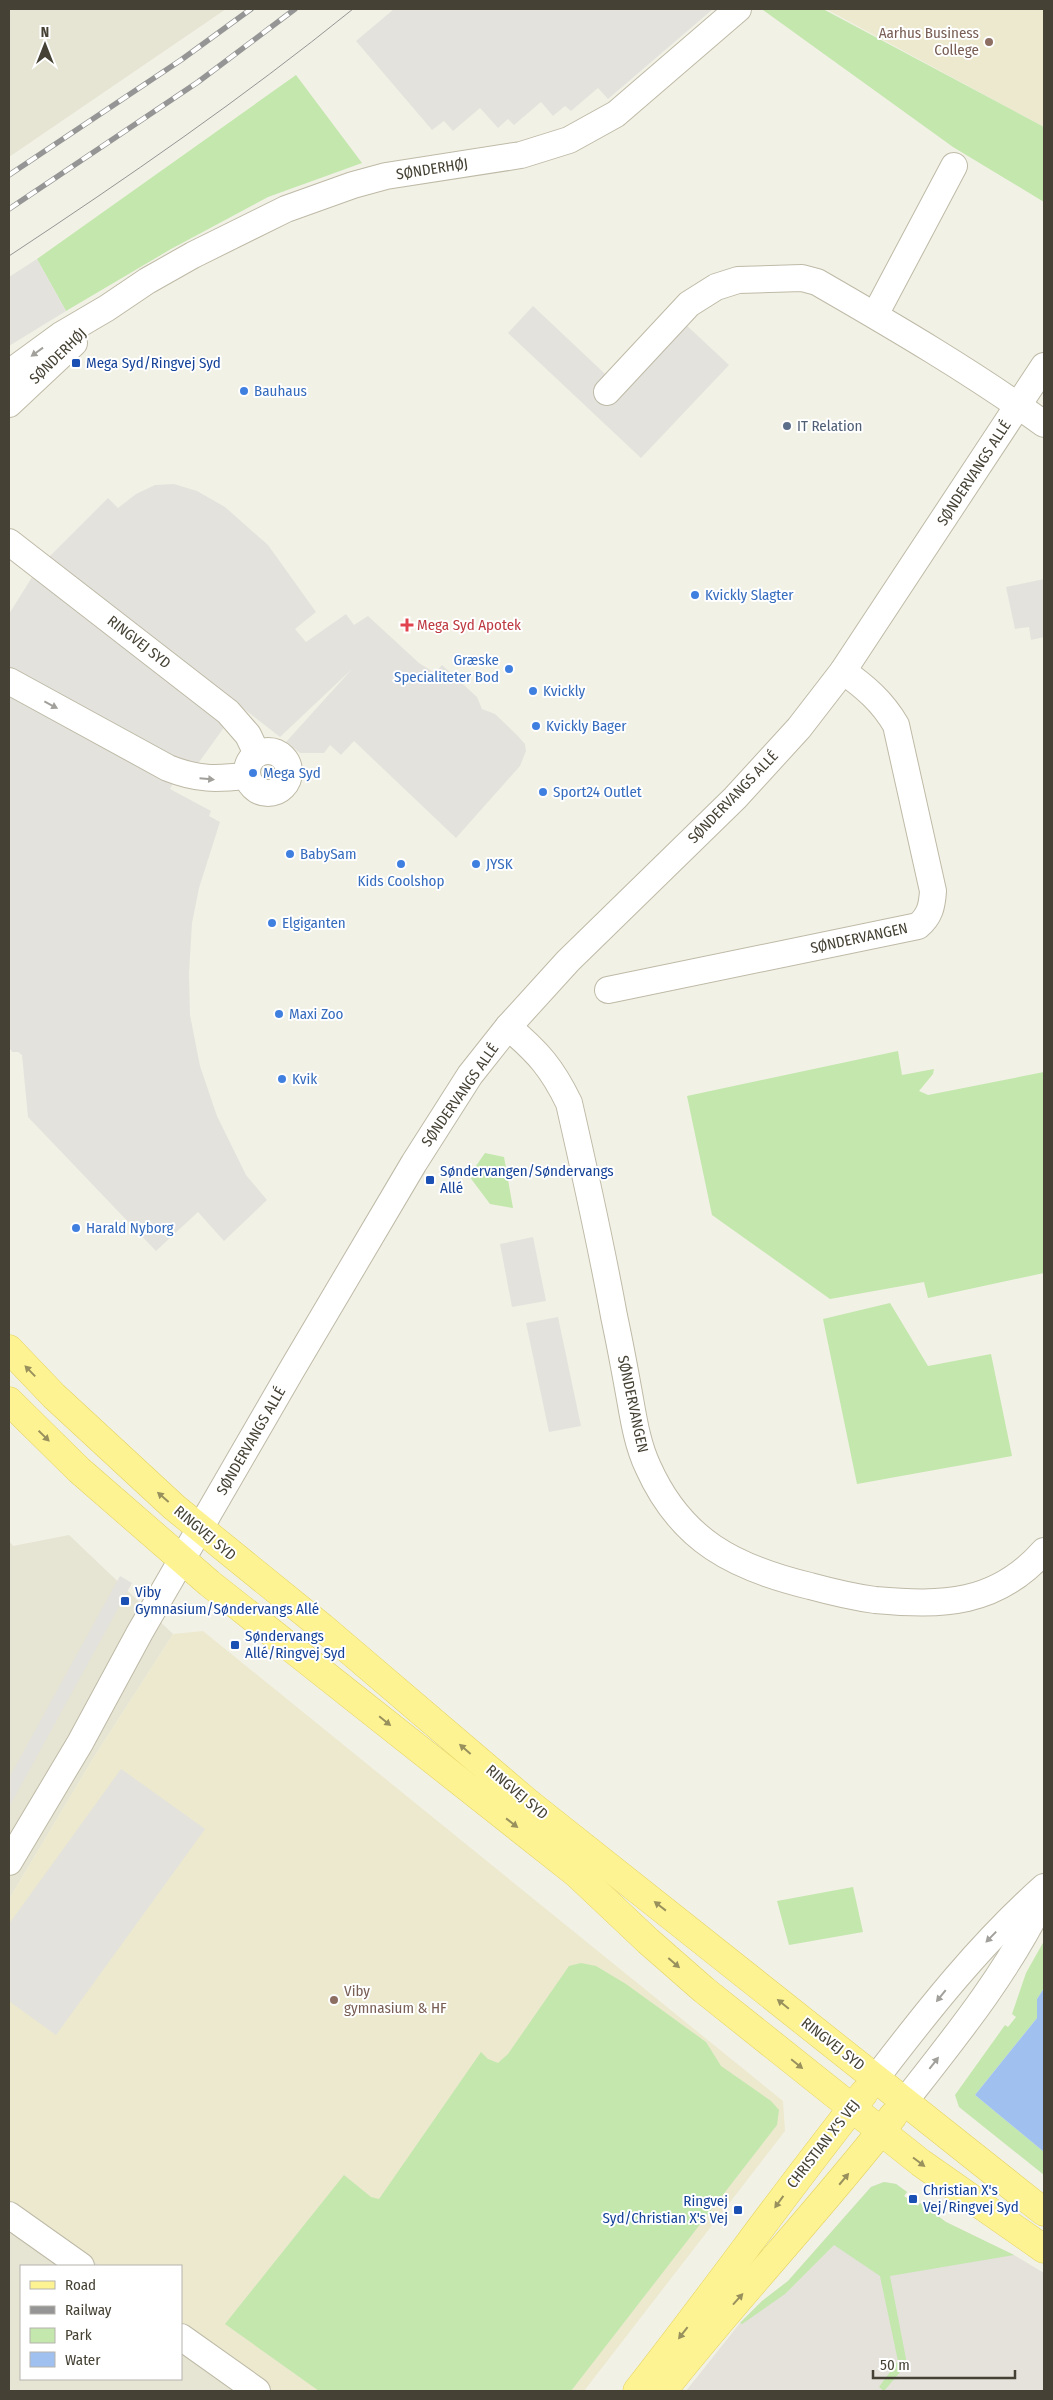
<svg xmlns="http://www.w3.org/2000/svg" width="1053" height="2400" viewBox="0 0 1053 2400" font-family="'Fira Sans Condensed',sans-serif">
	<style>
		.residential { fill: #e6e4d3 }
		.industrial { fill: #e4e2da }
		.education { fill: #ece9cf }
		.green { fill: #c3e7ad }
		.parking { fill: #e3e2dd }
		.water { fill: #a0c1f0 }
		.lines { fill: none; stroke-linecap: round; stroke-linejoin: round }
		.minor-casing { stroke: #bebaa7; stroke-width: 28 }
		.major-casing { stroke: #e3d362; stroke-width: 29 }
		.minor { stroke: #fff; stroke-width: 26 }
		.major { stroke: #fef392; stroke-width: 28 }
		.tram { stroke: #959595; stroke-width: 1 }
		.rail-casing { stroke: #959595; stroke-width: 5.5 }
		.rail { stroke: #fff; stroke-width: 4; stroke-dasharray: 11; stroke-linecap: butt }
		.oneway { fill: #a2a09a }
		.oneway2 { fill: #98915e }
		.education-dot { fill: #8d6e63; stroke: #fff; stroke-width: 2 }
		.transit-dot { fill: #1a4fb4; stroke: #fff; stroke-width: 2 }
		.shop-dot { fill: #3f7fe0; stroke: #fff; stroke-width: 2 }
		.service-dot { fill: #5c6f8a; stroke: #fff; stroke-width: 2 }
		.health-dot { fill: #e0444e; stroke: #fff; stroke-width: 2 }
		.labels { text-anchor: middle; stroke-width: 4; stroke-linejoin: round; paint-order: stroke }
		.education-label { font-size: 15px; fill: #785e54; stroke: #fff; text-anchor: end }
		.street-label { font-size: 15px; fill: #454134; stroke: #fff }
		.transit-label { font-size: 15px; fill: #164399; stroke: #fff; text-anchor: start }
		.shop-label { font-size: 15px; fill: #366cbe; stroke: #fff; text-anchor: start }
		.service-label { font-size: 15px; fill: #4e5e75; stroke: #fff; text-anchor: start }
		.health-label { font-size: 15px; fill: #be3a42; stroke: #fff; text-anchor: start }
	</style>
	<rect width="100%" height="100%" fill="#f2f1e5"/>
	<!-- residential -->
	<g class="residential">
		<path d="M9,9H226L9,157Z"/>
		<path d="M69,1535L173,1634L92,1760L9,1899V1541L13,1546Z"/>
		<path d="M9,2200L101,2266H21V2379H181V2324L274,2391H9Z"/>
	</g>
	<!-- industrial -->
	<path class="industrial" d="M884,2182L896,2184L907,2192L904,2196L918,2206L920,2203L946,2222L1014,2255L1044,2273V2391H686L740,2323L762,2301L788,2281L871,2187Z"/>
	<!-- education -->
	<g class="education">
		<path d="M826,9H1044V127Z"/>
		<path d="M203,1631L783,2101L785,2131L584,2391H274L181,2324V2266H101L9,2200V1899L92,1760L173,1634Z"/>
	</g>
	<!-- green -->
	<g class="green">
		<path d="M764,9H823L1044,127V202L953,147L763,10Z"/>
		<path d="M296,75L362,163L268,197L171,249L66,311L37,259Z"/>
		<path d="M898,1051L902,1075L934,1069L933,1074L919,1091L928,1095L1044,1072V1273L928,1298L924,1282L830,1299L712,1215L687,1096Z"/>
		<path d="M485,1153L504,1157L513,1208L490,1204L469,1176Z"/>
		<path d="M890,1303L928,1366L991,1354L1012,1456L857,1484L823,1319Z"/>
		<path d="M853,1887L863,1932L789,1945L777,1901Z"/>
		<path d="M1044,1941V1988L1037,1999V2018L975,2095L1044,2152V2175L959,2107L955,2095L1005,2025L1008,2027L1016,2017L1012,2014L1026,1973Z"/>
		<path d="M581,1963L596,1966L626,1984L706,2042L721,2066L771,2101L779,2110L777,2125L571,2391H319L225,2324L344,2175L371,2197L379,2199L481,2052L488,2059L498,2063L508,2054L569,1966Z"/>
		<path d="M884,2182L896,2184L907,2192L904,2196L918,2206L920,2203L946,2222L1014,2255L890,2276L907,2364L884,2391L879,2387L898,2361L880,2276L834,2245L785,2294L742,2324L740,2323L762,2301L788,2281L871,2187Z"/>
	</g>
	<!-- parking -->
	<g class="parking">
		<path d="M394,9H713L608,99L598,88L571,111L565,106L553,116L541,102L514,125L508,119L498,128L480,108L453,131L444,121L432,130L356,41Z"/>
		<path d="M37,259L66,311L9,346V277Z"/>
		<path d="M533,306L621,389L684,323L729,365L641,458L508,333Z"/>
		<path d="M174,484L197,491L225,507L268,545L316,612L295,629L306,642L346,614L354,625L368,616L419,663L435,673L442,665L477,697L482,709L495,714L517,735L525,744L526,751L520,766L456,838L354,741L341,755L330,745L324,753H300L286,742L352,669L280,737L230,698L225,726L197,765L185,759L170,789L211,811L209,816L220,822L199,888L192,923L189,973L190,1015L200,1066L217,1116L246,1175L267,1200L224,1241L198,1212L156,1251L28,1117L22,1055L18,1052H12L9,1047V614L34,574L51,555L108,498L118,508L136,494L155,485Z"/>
		<path d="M1044,579V637L1031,640L1029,627L1015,629L1006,587Z"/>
		<path d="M533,1237L546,1301L512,1307L500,1244Z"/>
		<path d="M558,1317L581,1426L549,1432L526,1323Z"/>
		<path d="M120,1576L132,1583L9,1807V1778Z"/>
		<path d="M121,1769L205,1829L56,2035L9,2001V1924Z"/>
	</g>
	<!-- water -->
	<path class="water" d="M1044,1988V2152L975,2095L1037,2018V1999Z"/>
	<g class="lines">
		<defs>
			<g id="minor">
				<path d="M875,315L954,166"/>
				<path d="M9,373L61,335L107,308L147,281L193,255L286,209L353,185L386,176L521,155L569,140L616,114L738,9"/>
				<path d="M607,392L689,304L716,287L738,280L802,278L817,282C895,327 972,372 1044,424"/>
				<path d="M9,404L74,343"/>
				<path d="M9,542L228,712L248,735L257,754"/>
				<path d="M9,681L168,768C198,780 216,779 247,776"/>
				<circle cx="268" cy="772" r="21"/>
				<path d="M608,990L918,926C930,916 932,906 933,891L896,725C882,701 865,687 843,671"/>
				<path d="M508,1027C538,1052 552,1068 569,1103C585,1173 601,1245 614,1316C620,1344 625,1371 630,1399C634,1422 638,1446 648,1467C681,1541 735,1568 810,1586C832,1592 853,1597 875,1600C943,1606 996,1605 1044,1551"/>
				<path d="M9,1862L80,1743L140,1632L291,1371L414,1163L470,1075L508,1027L568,961L735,798L799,728L843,671L1044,366"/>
				<path d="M876,2078C928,2010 980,1944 1044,1887"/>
				<path d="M905,2101C956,2036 1008,1972 1044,1897"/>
				<path d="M9,2215L81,2266"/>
				<path d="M181,2337L257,2391"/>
			</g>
			<g id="major">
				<path d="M9,1349L54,1396L174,1507L322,1627L526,1801L1044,2212"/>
				<path d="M9,1401L79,1470L209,1583L577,1874L648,1941L704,1990L921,2163L1044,2249"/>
				<path d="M637,2391C714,2293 786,2191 864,2093"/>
				<path d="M663,2391C737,2297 819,2211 893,2116"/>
			</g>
		</defs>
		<!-- minor casing -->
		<use href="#minor" class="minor-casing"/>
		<!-- major casing -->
		<use href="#major" class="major-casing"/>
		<!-- minor -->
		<use href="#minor" class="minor"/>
		<!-- major -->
		<use href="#major" class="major"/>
		<!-- tram -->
		<path class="tram" d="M9,256C127,178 243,98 353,9"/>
		<defs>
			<g id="rail">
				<path d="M9,175L181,60L251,9"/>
				<path d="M9,209L198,82L295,9"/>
			</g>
		</defs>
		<!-- rail casing -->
		<use href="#rail" class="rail-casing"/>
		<!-- rail -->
		<use href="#rail" class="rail"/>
	</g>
	<!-- one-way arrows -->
	<defs><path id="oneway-solid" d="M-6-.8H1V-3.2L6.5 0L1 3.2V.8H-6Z" transform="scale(1.25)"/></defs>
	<g class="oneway">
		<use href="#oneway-solid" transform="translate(37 352) rotate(144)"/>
		<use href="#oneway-solid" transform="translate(51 705) rotate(28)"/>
		<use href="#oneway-solid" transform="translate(207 779) rotate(5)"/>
		<use href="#oneway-solid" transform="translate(991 1937) rotate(134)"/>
		<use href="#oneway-solid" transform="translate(941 1996) rotate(129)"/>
		<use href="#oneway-solid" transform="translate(934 2063) rotate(-52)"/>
	</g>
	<g class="oneway2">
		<use href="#oneway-solid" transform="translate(30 1371) rotate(-134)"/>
		<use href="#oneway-solid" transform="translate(44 1436) rotate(44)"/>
		<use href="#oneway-solid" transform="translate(163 1497) rotate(-139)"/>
		<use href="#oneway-solid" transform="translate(385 1721) rotate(39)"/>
		<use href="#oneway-solid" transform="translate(465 1749) rotate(-139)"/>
		<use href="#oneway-solid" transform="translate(512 1823) rotate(38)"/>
		<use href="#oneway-solid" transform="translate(660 1906) rotate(-142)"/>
		<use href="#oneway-solid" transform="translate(674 1963) rotate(41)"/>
		<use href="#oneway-solid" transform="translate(783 2004) rotate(-141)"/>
		<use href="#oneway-solid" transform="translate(797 2064) rotate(39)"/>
		<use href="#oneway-solid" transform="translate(919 2162) rotate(37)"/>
		<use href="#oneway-solid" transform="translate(844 2179) rotate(-50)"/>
		<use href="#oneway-solid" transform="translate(779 2202) rotate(126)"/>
		<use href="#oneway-solid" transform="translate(738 2299) rotate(-48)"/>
		<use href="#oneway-solid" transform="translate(683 2333) rotate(128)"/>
	</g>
	<!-- markers -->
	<g class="education-dot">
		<circle cx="989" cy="42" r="5"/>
		<circle cx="334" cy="2000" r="5"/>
	</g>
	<g class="transit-dot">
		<rect x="71" y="358" width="10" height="10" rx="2.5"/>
		<rect x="425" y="1175" width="10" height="10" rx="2.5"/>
		<rect x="120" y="1596" width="10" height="10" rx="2.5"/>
		<rect x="230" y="1640" width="10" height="10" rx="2.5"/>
		<rect x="908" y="2194" width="10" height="10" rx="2.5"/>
		<rect x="733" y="2205" width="10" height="10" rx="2.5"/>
	</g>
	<g class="shop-dot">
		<circle cx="244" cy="391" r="5"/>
		<circle cx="695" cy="595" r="5"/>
		<circle cx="509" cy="669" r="5"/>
		<circle cx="533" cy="691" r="5"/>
		<circle cx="536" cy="726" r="5"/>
		<circle cx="253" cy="773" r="5"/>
		<circle cx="543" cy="792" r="5"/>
		<circle cx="290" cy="854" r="5"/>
		<circle cx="401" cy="864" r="5"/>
		<circle cx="476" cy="864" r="5"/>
		<circle cx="272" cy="923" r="5"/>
		<circle cx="279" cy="1014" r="5"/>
		<circle cx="282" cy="1079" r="5"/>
		<circle cx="76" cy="1228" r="5"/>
	</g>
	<circle class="service-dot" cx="787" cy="426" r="5"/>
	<path class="health-dot" d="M404.5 617.5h5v5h5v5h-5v5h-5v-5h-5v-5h5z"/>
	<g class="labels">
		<!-- education labels -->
		<g class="education-label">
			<text x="979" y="38">Aarhus Business<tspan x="979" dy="17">College</tspan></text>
			<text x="344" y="1996" text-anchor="start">Viby<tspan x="344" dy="17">gymnasium &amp; HF</tspan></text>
		</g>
		<!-- street labels -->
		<g class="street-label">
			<text transform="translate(432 169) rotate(-9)" y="5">SØNDERHØJ</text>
			<text transform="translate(58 356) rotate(-44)" y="5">SØNDERHØJ</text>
			<text transform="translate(974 473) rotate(-57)" y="5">SØNDERVANGS ALLÉ</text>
			<text transform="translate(139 642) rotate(38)" y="5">RINGVEJ SYD</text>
			<text transform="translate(733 797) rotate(-46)" y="5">SØNDERVANGS ALLÉ</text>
			<text transform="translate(859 938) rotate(-12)" y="5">SØNDERVANGEN</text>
			<text transform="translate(460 1095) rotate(-55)" y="5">SØNDERVANGS ALLÉ</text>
			<text transform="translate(633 1404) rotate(78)" y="5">SØNDERVANGEN</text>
			<text transform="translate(251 1441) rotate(-60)" y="5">SØNDERVANGS ALLÉ</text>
			<text transform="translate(205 1533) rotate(40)" y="5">RINGVEJ SYD</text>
			<text transform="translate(517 1792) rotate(40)" y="5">RINGVEJ SYD</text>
			<text transform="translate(833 2044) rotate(38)" y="5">RINGVEJ SYD</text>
			<text transform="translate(823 2144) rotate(-52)" y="5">CHRISTIAN X'S VEJ</text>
		</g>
		<!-- transit labels -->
		<g class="transit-label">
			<text x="86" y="368">Mega Syd/Ringvej Syd</text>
			<text x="440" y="1176">Søndervangen/Søndervangs<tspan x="440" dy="17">Allé</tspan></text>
			<text x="135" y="1597">Viby<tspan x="135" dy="17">Gymnasium/Søndervangs Allé</tspan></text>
			<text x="245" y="1641">Søndervangs<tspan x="245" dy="17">Allé/Ringvej Syd</tspan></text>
			<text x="923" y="2195">Christian X's<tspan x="923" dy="17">Vej/Ringvej Syd</tspan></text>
			<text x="728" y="2206" text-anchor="end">Ringvej<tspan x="728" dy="17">Syd/Christian X's Vej</tspan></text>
		</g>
		<!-- shop labels -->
		<g class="shop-label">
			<text x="254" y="396">Bauhaus</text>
			<text x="705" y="600">Kvickly Slagter</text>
			<text x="499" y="665" text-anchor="end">Græske<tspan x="499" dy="17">Specialiteter Bod</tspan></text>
			<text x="543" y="696">Kvickly</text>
			<text x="546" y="731">Kvickly Bager</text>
			<text x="263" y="778">Mega Syd</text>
			<text x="553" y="797">Sport24 Outlet</text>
			<text x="300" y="859">BabySam</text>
			<text x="486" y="869">JYSK</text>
			<text x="401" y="886" text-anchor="middle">Kids Coolshop</text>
			<text x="282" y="928">Elgiganten</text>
			<text x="289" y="1019">Maxi Zoo</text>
			<text x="292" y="1084">Kvik</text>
			<text x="86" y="1233">Harald Nyborg</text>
		</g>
		<!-- service labels -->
		<g class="service-label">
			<text x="797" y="431">IT Relation</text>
		</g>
		<!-- health labels -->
		<g class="health-label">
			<text x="417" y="630">Mega Syd Apotek</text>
		</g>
	</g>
	<!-- border -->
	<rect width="1053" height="2400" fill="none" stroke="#454134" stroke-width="20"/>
	<!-- legend -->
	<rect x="20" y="2265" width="162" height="115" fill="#ffffff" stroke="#b5b3ae"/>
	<rect x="30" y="2281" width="25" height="8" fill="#fef392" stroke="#b5b3ae"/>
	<text x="65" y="2290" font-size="15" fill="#454134">Road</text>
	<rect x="30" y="2306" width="25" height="8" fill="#959595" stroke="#b5b3ae"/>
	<text x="65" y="2315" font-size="15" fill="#454134">Railway</text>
	<rect x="30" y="2328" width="25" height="15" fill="#c3e7ad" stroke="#b5b3ae"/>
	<text x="65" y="2340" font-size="15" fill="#454134">Park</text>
	<rect x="30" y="2352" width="25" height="15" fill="#a0c1f0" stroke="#b5b3ae"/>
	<text x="65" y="2365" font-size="15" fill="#454134">Water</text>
	<!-- north arrow -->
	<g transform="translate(45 45)" stroke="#ffffff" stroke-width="4" paint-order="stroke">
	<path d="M0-4L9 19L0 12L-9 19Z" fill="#454134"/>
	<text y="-8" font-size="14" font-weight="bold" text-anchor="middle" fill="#454134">N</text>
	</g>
	<!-- scale -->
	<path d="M873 2370v8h142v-8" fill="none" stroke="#454134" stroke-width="2.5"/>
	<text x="880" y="2370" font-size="15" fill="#454134" stroke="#ffffff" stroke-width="4" paint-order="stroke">50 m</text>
</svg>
